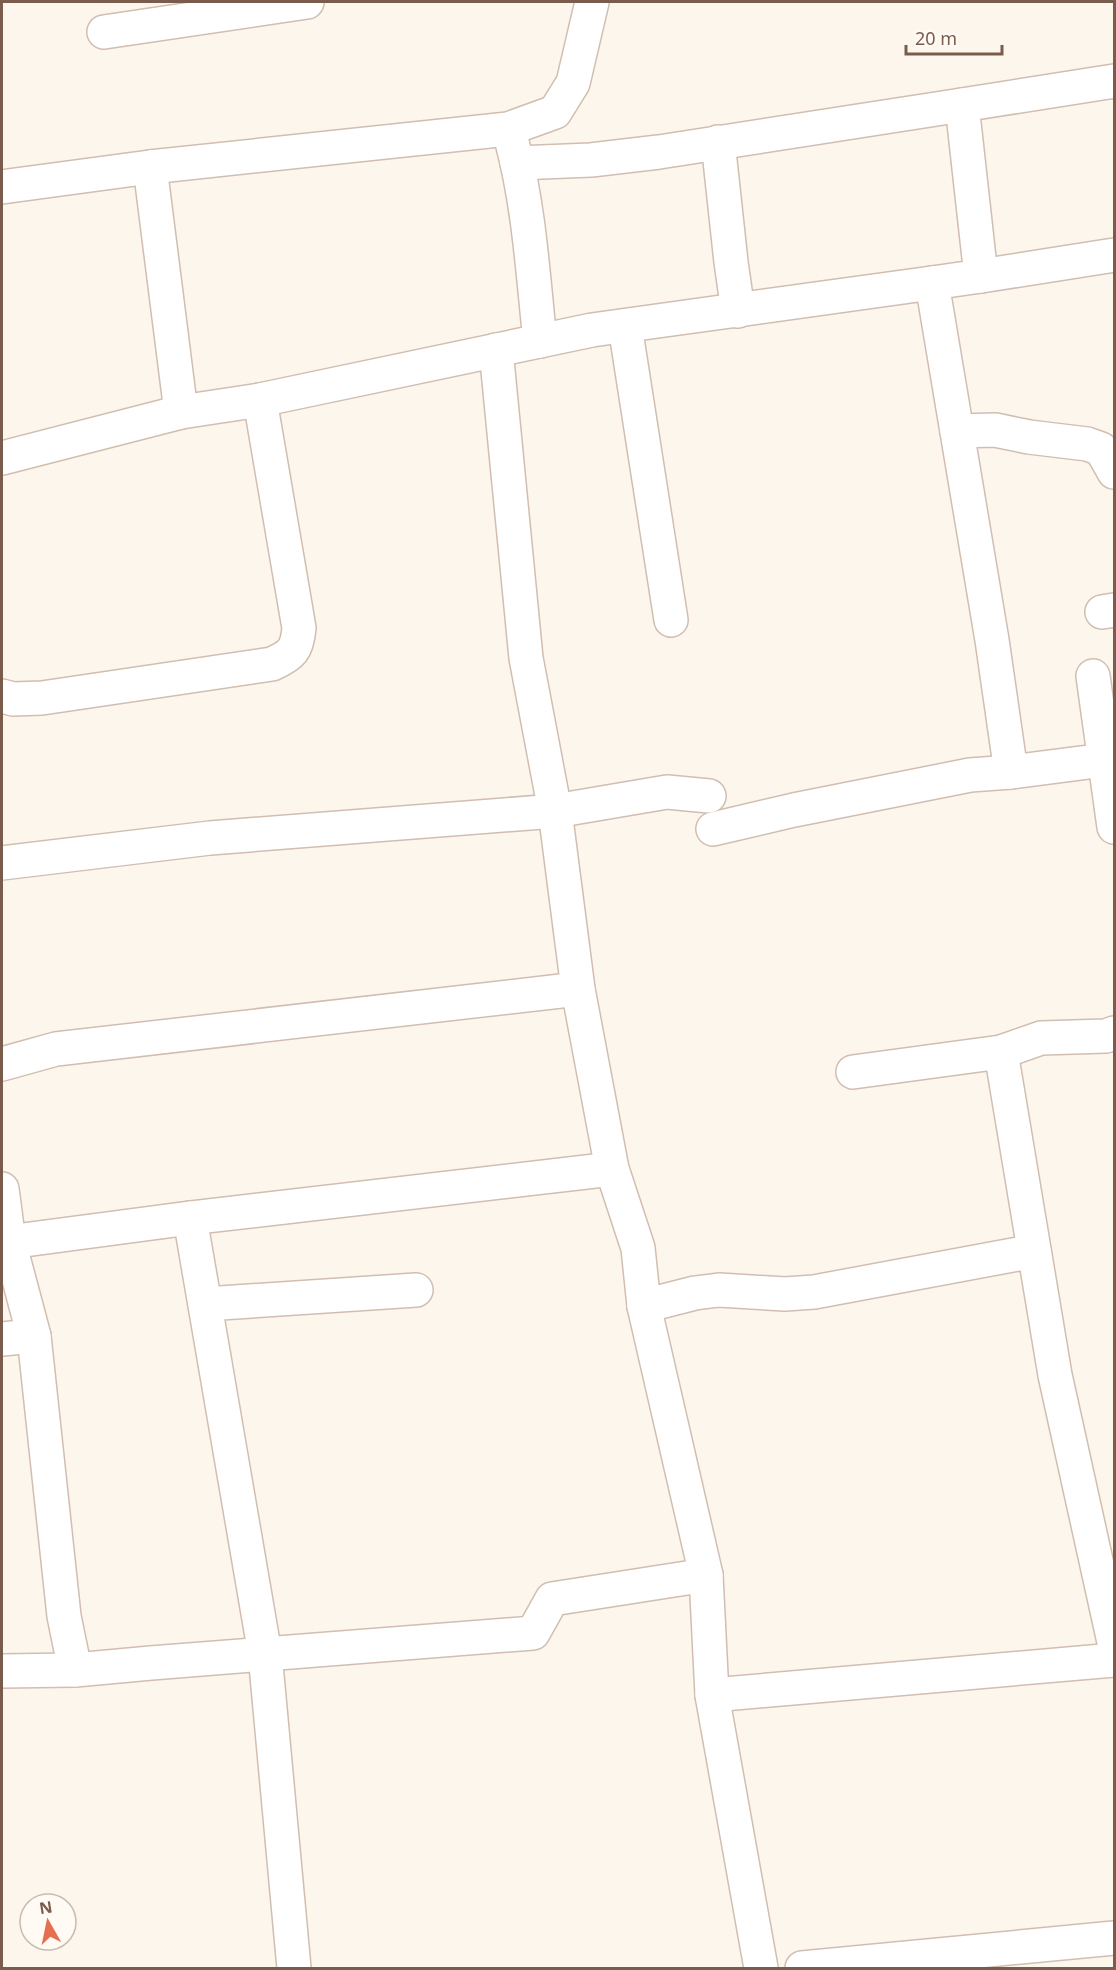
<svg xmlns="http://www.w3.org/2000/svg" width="1116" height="1970" viewBox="0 0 1116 1970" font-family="'Noto Sans',sans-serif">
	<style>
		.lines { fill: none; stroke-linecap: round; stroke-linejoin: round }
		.minor-casing { stroke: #d1beb0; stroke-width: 36 }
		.minor { stroke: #fff; stroke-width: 33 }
	</style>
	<rect width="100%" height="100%" fill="#fdf6ec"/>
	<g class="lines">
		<defs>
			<g id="minor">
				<path d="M104,32L307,2"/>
				<path d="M512,142C529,206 533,275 540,341"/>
				<path d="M718,142L731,262L738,311"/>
				<path d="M517,163L591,160L659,152L962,105"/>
				<path d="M150,167L181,412"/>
				<path d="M2,187L150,167L508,129L555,112L573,83L592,2"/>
				<path d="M981,276L1114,255"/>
				<path d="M625,326L671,620"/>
				<path d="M496,350L526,658L555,811L578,989L612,1169L638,1248L644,1306L706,1575L712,1695L1114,1660"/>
				<path d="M957,431L995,430L1029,437L1087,444L1101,449L1114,472"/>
				<path d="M2,458L181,412L260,400L592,330L932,283"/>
				<path d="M1102,612L1114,610"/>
				<path d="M1093,676L1114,827"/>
				<path d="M2,696L13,699L42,698L272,664C292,655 297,650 299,628L260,400"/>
				<path d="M1011,772L992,640L932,283L981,276L962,105L1114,81"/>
				<path d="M713,829L794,810L970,775L1011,772L1104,760"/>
				<path d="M2,863L210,838L555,811L667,792L709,796"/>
				<path d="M1114,1033L1106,1036L1041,1038L1001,1052L1055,1375L1114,1642"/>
				<path d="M2,1064L56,1049L578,989"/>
				<path d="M853,1072L1001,1052"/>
				<path d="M2,1189L9,1242L34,1336L64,1616L75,1670L151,1663L533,1633L552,1599L706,1575"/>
				<path d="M190,1218L265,1654L294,1968"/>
				<path d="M2,1243L190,1218L612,1169"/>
				<path d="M205,1304L416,1290"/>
				<path d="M644,1306L695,1293L719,1290L785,1294L814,1292L1034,1251"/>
				<path d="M2,1339L34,1336"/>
				<path d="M2,1671L75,1670"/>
				<path d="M712,1695L761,1968"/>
				<path d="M802,1968L1114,1938"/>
			</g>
		</defs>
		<!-- minor casing -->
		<use href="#minor" class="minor-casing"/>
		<!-- minor -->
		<use href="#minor" class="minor"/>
	</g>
	<!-- border -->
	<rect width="1116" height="1970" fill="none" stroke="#7a5c4d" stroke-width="6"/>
	<!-- north arrow -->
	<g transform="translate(48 1922) rotate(351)"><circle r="28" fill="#fffaf3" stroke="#cabbb1" stroke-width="1.5"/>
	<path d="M0-4.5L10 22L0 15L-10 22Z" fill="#e76f51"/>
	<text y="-9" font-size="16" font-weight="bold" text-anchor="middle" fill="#7a5c4d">N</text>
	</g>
	<!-- scale -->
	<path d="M906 45v9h96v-9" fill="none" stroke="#7a5c4d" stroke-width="3"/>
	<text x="915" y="45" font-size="18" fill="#7a5c4d" stroke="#fffaf3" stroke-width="4.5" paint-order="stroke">20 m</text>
</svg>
